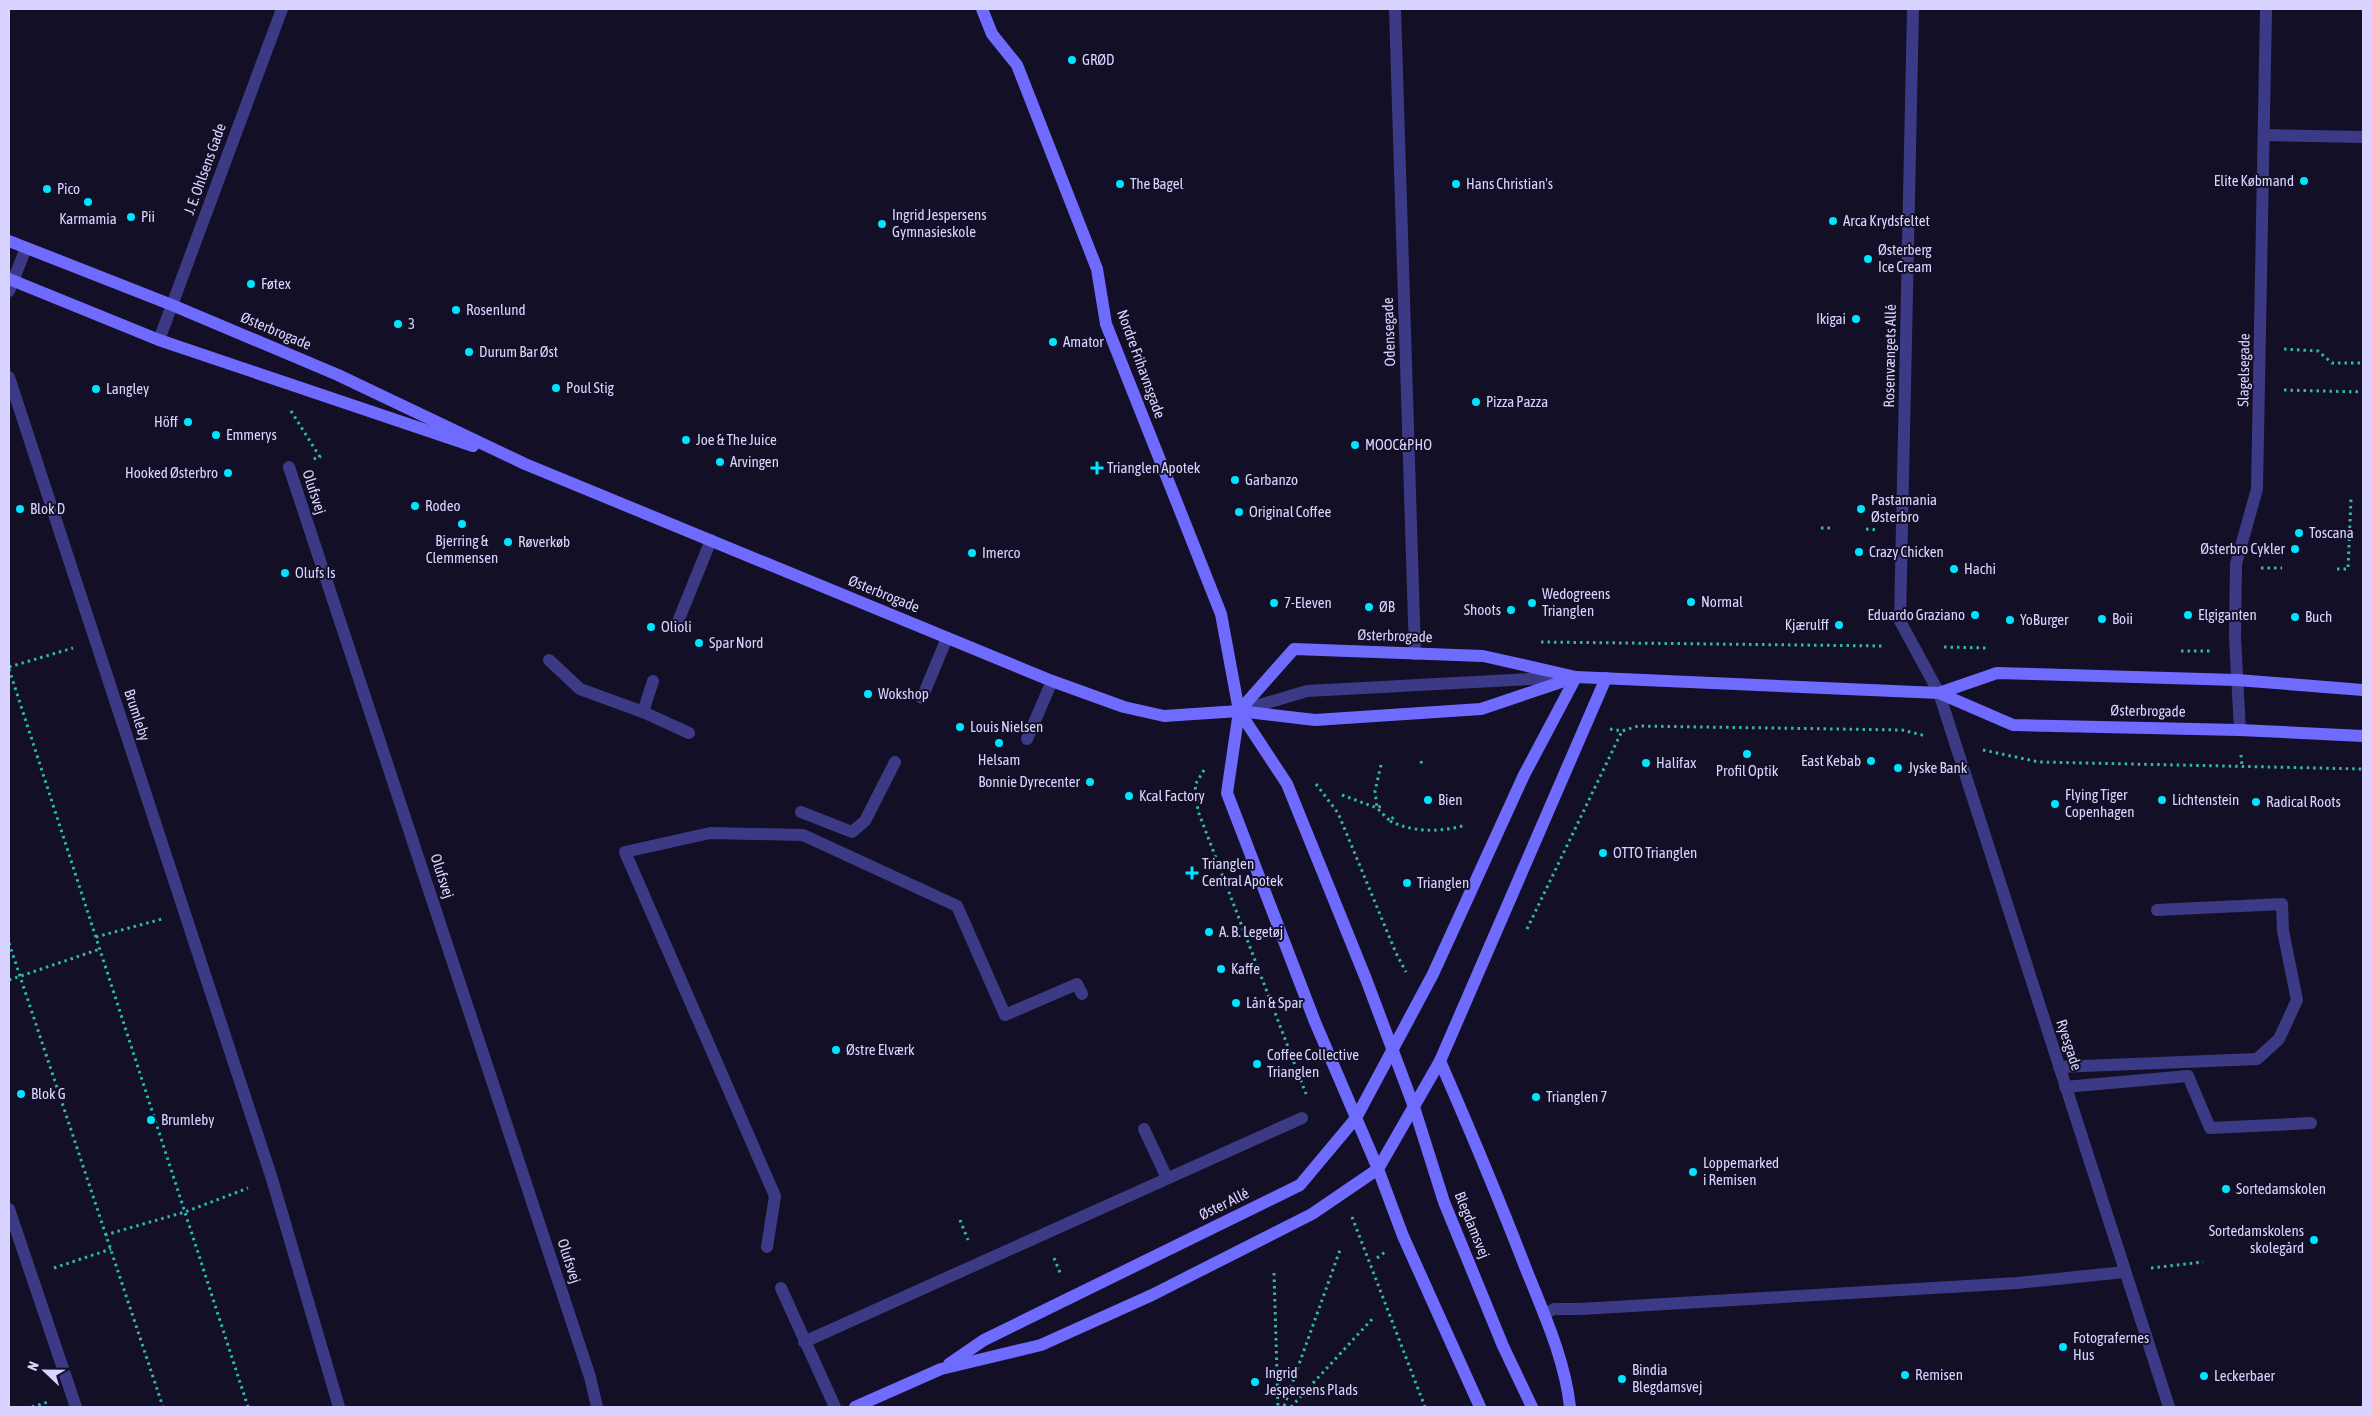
<svg xmlns="http://www.w3.org/2000/svg" width="2372" height="1416" viewBox="0 0 2372 1416" font-family="'Asap Condensed',sans-serif">
	<style>
		.lines { fill: none; stroke-linecap: round; stroke-linejoin: round }
		.path { stroke: #2fb8b0; stroke-width: 3; stroke-dasharray: 2.5 4; stroke-linecap: butt }
		.lane { stroke: #3d3a85; stroke-width: 12 }
		.street { stroke: #3d3a85; stroke-width: 12 }
		.secondary { stroke: #6f6bff; stroke-width: 12 }
		.poi-dot { fill: #00e5ff; stroke: #130f26; stroke-width: 2 }
		.labels { text-anchor: middle; stroke-width: 4; stroke-linejoin: round; paint-order: stroke }
		.poi-label { font-size: 15px; fill: #d9d4ff; stroke: #130f26; text-anchor: start }
		.street-label { font-size: 15px; fill: #d9d4ff; stroke: #130f26 }
	</style>
	<rect width="100%" height="100%" fill="#130f26"/>
	<g class="lines">
		<!-- path -->
		<g class="path">
			<path d="M2284,349L2318,351L2332,363H2363"/>
			<path d="M2284,390L2363,392"/>
			<path d="M291,411L320,457L313,459"/>
			<path d="M1821,528H1830"/>
			<path d="M1866,529L1877,530"/>
			<path d="M2261,568H2282"/>
			<path d="M2337,569H2348L2351,499"/>
			<path d="M1541,642L1885,646"/>
			<path d="M1944,647L1987,648"/>
			<path d="M2181,651H2212"/>
			<path d="M9,667L73,648"/>
			<path d="M9,669L248,1407"/>
			<path d="M1610,729L1622,731L1638,726L1902,730L1926,736"/>
			<path d="M1983,750L2039,762L2363,769"/>
			<path d="M2241,755L2242,767"/>
			<path d="M1421,761L1422,766"/>
			<path d="M1381,765L1375,791L1377,808L1390,821L1395,815"/>
			<path d="M1204,770L1195,785L1198,811L1306,1094"/>
			<path d="M1316,784L1338,813L1396,953L1406,972"/>
			<path d="M1342,795L1377,808L1383,805"/>
			<path d="M1390,821C1414,833 1442,832 1466,825"/>
			<path d="M1527,929L1622,731"/>
			<path d="M96,937L162,919"/>
			<path d="M9,943L163,1407"/>
			<path d="M9,980L100,949"/>
			<path d="M1352,1217L1425,1407"/>
			<path d="M960,1220L968,1240"/>
			<path d="M105,1235L185,1212L248,1188"/>
			<path d="M1054,1258L1061,1275"/>
			<path d="M1377,1258L1385,1252"/>
			<path d="M54,1268L111,1249"/>
			<path d="M2151,1268L2203,1262"/>
			<path d="M1274,1273L1278,1407"/>
			<path d="M1284,1406L1340,1250"/>
			<path d="M32,1407L48,1402"/>
			<path d="M1291,1407L1374,1317"/>
		</g>
		<!-- lane -->
		<g class="lane">
			<path d="M677,624L711,540"/>
			<path d="M549,660L580,689L643,712L689,733"/>
			<path d="M922,698L947,638"/>
			<path d="M1239,711L1307,691L1568,677"/>
			<path d="M643,712L653,681"/>
			<path d="M1027,739L1052,681"/>
			<path d="M801,812L852,832L865,821L895,762"/>
			<path d="M2059,1067L2257,1059L2279,1039L2297,1000L2283,931L2282,904L2157,910"/>
			<path d="M2065,1087L2188,1076L2210,1128L2311,1123"/>
			<path d="M1144,1129L1167,1178"/>
			<path d="M767,1247L775,1196L625,852L710,833L803,835L957,906L1005,1015L1077,984L1082,994"/>
			<path d="M781,1288L835,1407"/>
			<path d="M1544,1314L1554,1309H1581L2017,1283L2125,1272"/>
			<path d="M804,1342L1302,1118"/>
		</g>
		<!-- street -->
		<g class="street">
			<path d="M1395,9L1415,654"/>
			<path d="M1913,9L1900,621L1939,693L2169,1407"/>
			<path d="M2264,135L2363,137"/>
			<path d="M9,291L26,248"/>
			<path d="M159,340L282,9"/>
			<path d="M9,377L272,1179L339,1407"/>
			<path d="M289,467L590,1377L597,1407"/>
			<path d="M2240,730L2235,638L2236,564L2257,489L2266,9"/>
			<path d="M9,1209L76,1407"/>
		</g>
		<!-- secondary -->
		<g class="secondary">
			<path d="M982,9L992,34L1017,65L1097,269L1106,324L1221,614L1239,711L1227,793L1315,1022L1378,1169L1403,1236L1480,1407"/>
			<path d="M9,241L172,305L338,375L525,464L1052,681L1124,707L1164,716L1239,711L1315,720L1481,709L1576,677"/>
			<path d="M9,279L159,340L473,446"/>
			<path d="M1939,693L1997,673L2237,680L2363,690"/>
			<path d="M1239,711L1294,649L1483,656L1576,677L1939,693L2013,725L2240,730L2363,736"/>
			<path d="M1239,711L1287,784L1366,979L1414,1107L1444,1202L1503,1346L1532,1407"/>
			<path d="M1440,1061C1470,1130 1499,1199 1526,1269C1544,1314 1565,1360 1570,1407"/>
			<path d="M949,1364L984,1340L1300,1185L1356,1118L1433,974L1524,775L1576,677"/>
			<path d="M855,1407L941,1369L1041,1345L1152,1295L1312,1214L1378,1169L1440,1061L1606,678"/>
		</g>
	</g>
	<!-- markers -->
	<g class="poi-dot">
		<circle cx="1072" cy="60" r="5"/>
		<circle cx="2304" cy="181" r="5"/>
		<circle cx="1120" cy="184" r="5"/>
		<circle cx="1456" cy="184" r="5"/>
		<circle cx="47" cy="189" r="5"/>
		<circle cx="88" cy="202" r="5"/>
		<circle cx="131" cy="217" r="5"/>
		<circle cx="1833" cy="221" r="5"/>
		<circle cx="882" cy="224" r="5"/>
		<circle cx="1868" cy="259" r="5"/>
		<circle cx="251" cy="284" r="5"/>
		<circle cx="456" cy="310" r="5"/>
		<circle cx="1856" cy="319" r="5"/>
		<circle cx="398" cy="324" r="5"/>
		<circle cx="1053" cy="342" r="5"/>
		<circle cx="469" cy="352" r="5"/>
		<circle cx="556" cy="388" r="5"/>
		<circle cx="96" cy="389" r="5"/>
		<circle cx="1476" cy="402" r="5"/>
		<circle cx="188" cy="422" r="5"/>
		<circle cx="216" cy="435" r="5"/>
		<circle cx="686" cy="440" r="5"/>
		<circle cx="1355" cy="445" r="5"/>
		<circle cx="720" cy="462" r="5"/>
		<path d="M1094.5 460.5h5v5h5v5h-5v5h-5v-5h-5v-5h5z"/>
		<circle cx="228" cy="473" r="5"/>
		<circle cx="1235" cy="480" r="5"/>
		<circle cx="415" cy="506" r="5"/>
		<circle cx="20" cy="509" r="5"/>
		<circle cx="1861" cy="509" r="5"/>
		<circle cx="1239" cy="512" r="5"/>
		<circle cx="462" cy="524" r="5"/>
		<circle cx="2299" cy="533" r="5"/>
		<circle cx="508" cy="542" r="5"/>
		<circle cx="2295" cy="549" r="5"/>
		<circle cx="1859" cy="552" r="5"/>
		<circle cx="972" cy="553" r="5"/>
		<circle cx="1954" cy="569" r="5"/>
		<circle cx="285" cy="573" r="5"/>
		<circle cx="1691" cy="602" r="5"/>
		<circle cx="1274" cy="603" r="5"/>
		<circle cx="1532" cy="603" r="5"/>
		<circle cx="1369" cy="607" r="5"/>
		<circle cx="1511" cy="610" r="5"/>
		<circle cx="1975" cy="615" r="5"/>
		<circle cx="2188" cy="615" r="5"/>
		<circle cx="2295" cy="617" r="5"/>
		<circle cx="2102" cy="619" r="5"/>
		<circle cx="2010" cy="620" r="5"/>
		<circle cx="1839" cy="625" r="5"/>
		<circle cx="651" cy="627" r="5"/>
		<circle cx="699" cy="643" r="5"/>
		<circle cx="868" cy="694" r="5"/>
		<circle cx="960" cy="727" r="5"/>
		<circle cx="999" cy="743" r="5"/>
		<circle cx="1747" cy="754" r="5"/>
		<circle cx="1871" cy="761" r="5"/>
		<circle cx="1646" cy="763" r="5"/>
		<circle cx="1898" cy="768" r="5"/>
		<circle cx="1090" cy="782" r="5"/>
		<circle cx="1129" cy="796" r="5"/>
		<circle cx="1428" cy="800" r="5"/>
		<circle cx="2162" cy="800" r="5"/>
		<circle cx="2256" cy="802" r="5"/>
		<circle cx="2055" cy="804" r="5"/>
		<circle cx="1603" cy="853" r="5"/>
		<path d="M1189.5 865.5h5v5h5v5h-5v5h-5v-5h-5v-5h5z"/>
		<circle cx="1407" cy="883" r="5"/>
		<circle cx="1209" cy="932" r="5"/>
		<circle cx="1221" cy="969" r="5"/>
		<circle cx="1236" cy="1003" r="5"/>
		<circle cx="836" cy="1050" r="5"/>
		<circle cx="1257" cy="1064" r="5"/>
		<circle cx="21" cy="1094" r="5"/>
		<circle cx="1536" cy="1097" r="5"/>
		<circle cx="151" cy="1120" r="5"/>
		<circle cx="1693" cy="1172" r="5"/>
		<circle cx="2226" cy="1189" r="5"/>
		<circle cx="2314" cy="1240" r="5"/>
		<circle cx="2063" cy="1347" r="5"/>
		<circle cx="1905" cy="1375" r="5"/>
		<circle cx="2204" cy="1376" r="5"/>
		<circle cx="1622" cy="1379" r="5"/>
		<circle cx="1255" cy="1382" r="5"/>
	</g>
	<g class="labels">
		<!-- poi labels -->
		<g class="poi-label">
			<text x="1082" y="65">GRØD</text>
			<text x="2294" y="186" text-anchor="end">Elite Købmand</text>
			<text x="1130" y="189">The Bagel</text>
			<text x="1466" y="189">Hans Christian's</text>
			<text x="57" y="194">Pico</text>
			<text x="892" y="220">Ingrid Jespersens<tspan x="892" dy="17">Gymnasieskole</tspan></text>
			<text x="141" y="222">Pii</text>
			<text x="88" y="224" text-anchor="middle">Karmamia</text>
			<text x="1843" y="226">Arca Krydsfeltet</text>
			<text x="1878" y="255">Østerberg<tspan x="1878" dy="17">Ice Cream</tspan></text>
			<text x="261" y="289">Føtex</text>
			<text x="466" y="315">Rosenlund</text>
			<text x="1846" y="324" text-anchor="end">Ikigai</text>
			<text x="408" y="329">3</text>
			<text x="1063" y="347">Amator</text>
			<text x="479" y="357">Durum Bar Øst</text>
			<text x="566" y="393">Poul Stig</text>
			<text x="106" y="394">Langley</text>
			<text x="1486" y="407">Pizza Pazza</text>
			<text x="178" y="427" text-anchor="end">Höff</text>
			<text x="226" y="440">Emmerys</text>
			<text x="696" y="445">Joe &amp; The Juice</text>
			<text x="1365" y="450">MOOC&amp;PHO</text>
			<text x="730" y="467">Arvingen</text>
			<text x="1107" y="473">Trianglen Apotek</text>
			<text x="218" y="478" text-anchor="end">Hooked Østerbro</text>
			<text x="1245" y="485">Garbanzo</text>
			<text x="1871" y="505">Pastamania<tspan x="1871" dy="17">Østerbro</tspan></text>
			<text x="425" y="511">Rodeo</text>
			<text x="30" y="514">Blok D</text>
			<text x="1249" y="517">Original Coffee</text>
			<text x="2309" y="538">Toscana</text>
			<text x="462" y="546" text-anchor="middle">Bjerring &amp;<tspan x="462" dy="17">Clemmensen</tspan></text>
			<text x="518" y="547">Røverkøb</text>
			<text x="2285" y="554" text-anchor="end">Østerbro Cykler</text>
			<text x="1869" y="557">Crazy Chicken</text>
			<text x="982" y="558">Imerco</text>
			<text x="1964" y="574">Hachi</text>
			<text x="295" y="578">Olufs Is</text>
			<text x="1542" y="599">Wedogreens<tspan x="1542" dy="17">Trianglen</tspan></text>
			<text x="1701" y="607">Normal</text>
			<text x="1284" y="608">7-Eleven</text>
			<text x="1379" y="612">ØB</text>
			<text x="1501" y="615" text-anchor="end">Shoots</text>
			<text x="1965" y="620" text-anchor="end">Eduardo Graziano</text>
			<text x="2198" y="620">Elgiganten</text>
			<text x="2305" y="622">Buch</text>
			<text x="2112" y="624">Boii</text>
			<text x="2020" y="625">YoBurger</text>
			<text x="1829" y="630" text-anchor="end">Kjærulff</text>
			<text x="661" y="632">Olioli</text>
			<text x="709" y="648">Spar Nord</text>
			<text x="878" y="699">Wokshop</text>
			<text x="970" y="732">Louis Nielsen</text>
			<text x="999" y="765" text-anchor="middle">Helsam</text>
			<text x="1861" y="766" text-anchor="end">East Kebab</text>
			<text x="1656" y="768">Halifax</text>
			<text x="1908" y="773">Jyske Bank</text>
			<text x="1747" y="776" text-anchor="middle">Profil Optik</text>
			<text x="1080" y="787" text-anchor="end">Bonnie Dyrecenter</text>
			<text x="2065" y="800">Flying Tiger<tspan x="2065" dy="17">Copenhagen</tspan></text>
			<text x="1139" y="801">Kcal Factory</text>
			<text x="1438" y="805">Bien</text>
			<text x="2172" y="805">Lichtenstein</text>
			<text x="2266" y="807">Radical Roots</text>
			<text x="1613" y="858">OTTO Trianglen</text>
			<text x="1202" y="869">Trianglen<tspan x="1202" dy="17">Central Apotek</tspan></text>
			<text x="1417" y="888">Trianglen</text>
			<text x="1219" y="937">A. B. Legetøj</text>
			<text x="1231" y="974">Kaffe</text>
			<text x="1246" y="1008">Lån &amp; Spar</text>
			<text x="846" y="1055">Østre Elværk</text>
			<text x="1267" y="1060">Coffee Collective<tspan x="1267" dy="17">Trianglen</tspan></text>
			<text x="31" y="1099">Blok G</text>
			<text x="1546" y="1102">Trianglen 7</text>
			<text x="161" y="1125">Brumleby</text>
			<text x="1703" y="1168">Loppemarked<tspan x="1703" dy="17">i Remisen</tspan></text>
			<text x="2236" y="1194">Sortedamskolen</text>
			<text x="2304" y="1236" text-anchor="end">Sortedamskolens<tspan x="2304" dy="17">skolegård</tspan></text>
			<text x="2073" y="1343">Fotografernes<tspan x="2073" dy="17">Hus</tspan></text>
			<text x="1632" y="1375">Bindia<tspan x="1632" dy="17">Blegdamsvej</tspan></text>
			<text x="1265" y="1378">Ingrid<tspan x="1265" dy="17">Jespersens Plads</tspan></text>
			<text x="1915" y="1380">Remisen</text>
			<text x="2214" y="1381">Leckerbaer</text>
		</g>
		<!-- street labels -->
		<g class="street-label">
			<text transform="translate(205 169) rotate(-70)" y="5">J. E. Ohlsens Gade</text>
			<text transform="translate(276 331) rotate(23)" y="5">Østerbrogade</text>
			<text transform="translate(1389 332) rotate(-92)" y="5">Odensegade</text>
			<text transform="translate(1890 356) rotate(-89)" y="5">Rosenvængets Allé</text>
			<text transform="translate(1141 364) rotate(70)" y="5">Nordre Frihavnsgade</text>
			<text transform="translate(2244 370) rotate(-89)" y="5">Slagelsegade</text>
			<text transform="translate(314 492) rotate(72)" y="5">Olufsvej</text>
			<text transform="translate(884 594) rotate(22)" y="5">Østerbrogade</text>
			<text transform="translate(1395 636) rotate(2)" y="5">Østerbrogade</text>
			<text transform="translate(2148 711) rotate(1)" y="5">Østerbrogade</text>
			<text transform="translate(137 715) rotate(72)" y="5">Brumleby</text>
			<text transform="translate(442 876) rotate(72)" y="5">Olufsvej</text>
			<text transform="translate(2069 1045) rotate(72)" y="5">Ryesgade</text>
			<text transform="translate(1224 1204) rotate(-26)" y="5">Øster Allé</text>
			<text transform="translate(1472 1225) rotate(68)" y="5">Blegdamsvej</text>
			<text transform="translate(569 1261) rotate(72)" y="5">Olufsvej</text>
		</g>
	</g>
	<!-- border -->
	<rect width="2372" height="1416" fill="none" stroke="#d9d4ff" stroke-width="20"/>
	<!-- north arrow -->
	<g transform="translate(45 1371) rotate(292)" stroke="#130f26" stroke-width="4" paint-order="stroke">
	<path d="M0-4L9 19L0 12L-9 19Z" fill="#d9d4ff"/>
	<text y="-8" font-size="14" font-weight="bold" text-anchor="middle" fill="#d9d4ff">N</text>
	</g>
</svg>
